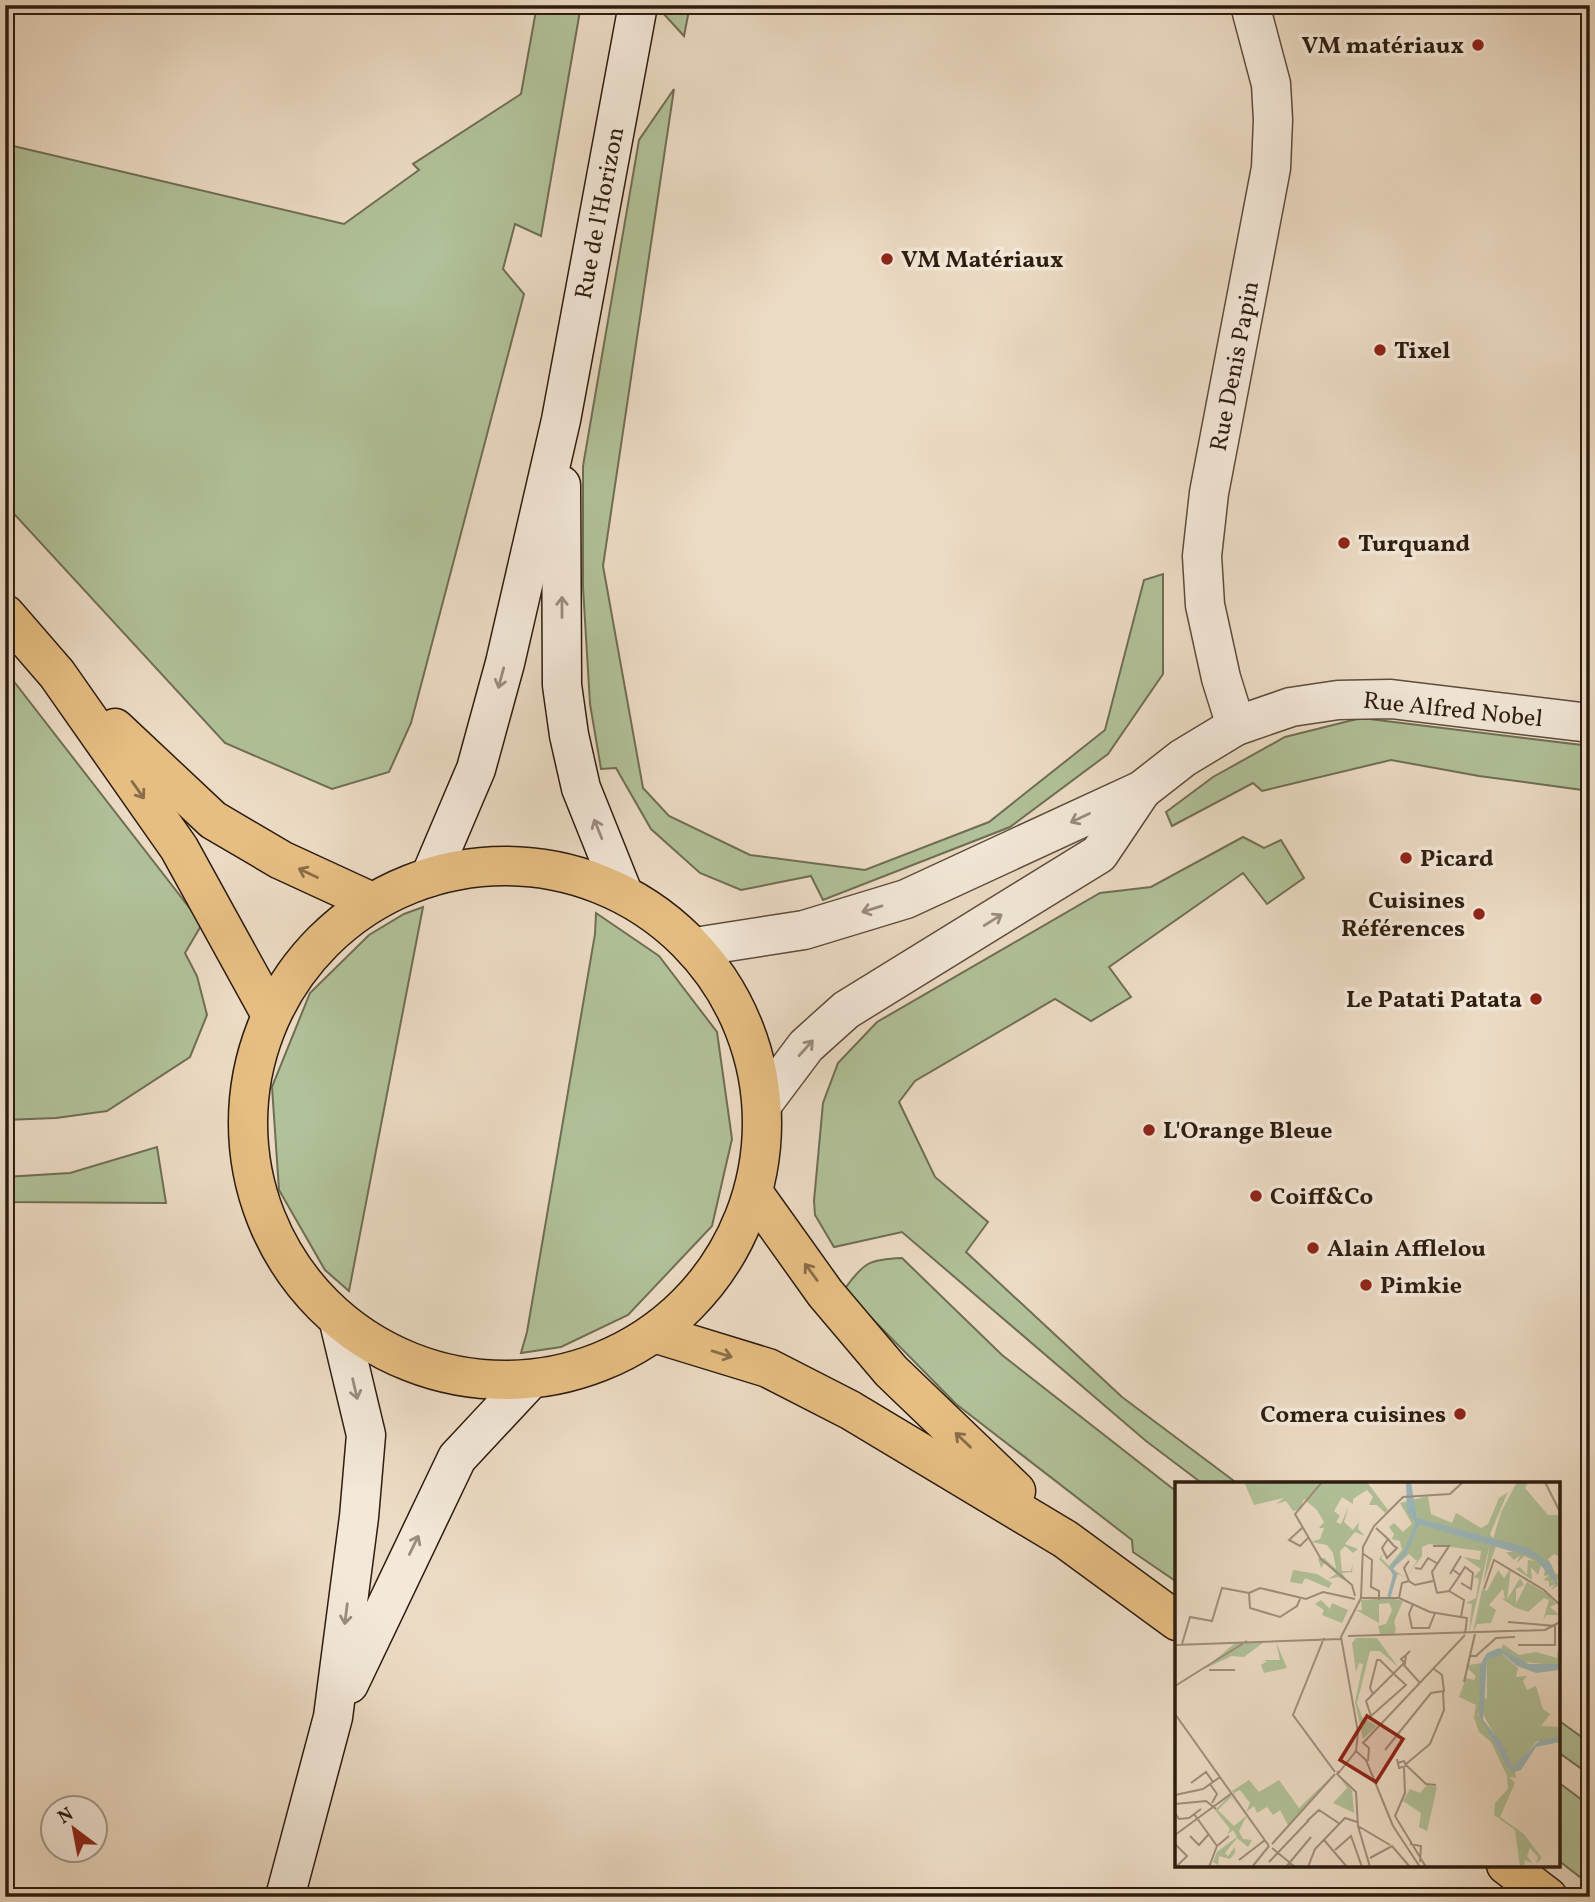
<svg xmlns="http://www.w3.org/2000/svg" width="1595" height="1902" viewBox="0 0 1595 1902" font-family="Vollkorn,serif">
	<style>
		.green { fill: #b1c199; stroke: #6f6e54; stroke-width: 2 }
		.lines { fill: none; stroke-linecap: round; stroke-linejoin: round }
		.street-casing { stroke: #5d4c3c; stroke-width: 41 }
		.secondary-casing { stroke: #2d1c0f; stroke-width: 41 }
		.primary-casing { stroke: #2d1c0f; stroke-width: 41 }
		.street { stroke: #f3e8d9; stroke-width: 38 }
		.secondary { stroke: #f3e8d9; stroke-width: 38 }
		.primary { stroke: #e6be82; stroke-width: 38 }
		.oneway { stroke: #9a8c7e }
		.oneway2 { stroke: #8a6d48 }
		.poi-dot { fill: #8f2418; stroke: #f3e8d9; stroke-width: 2.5 }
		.labels { text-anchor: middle; stroke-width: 7; stroke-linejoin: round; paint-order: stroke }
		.poi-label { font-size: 24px; font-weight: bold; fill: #2d1c0f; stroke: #f3e8d9; text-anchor: start }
		.street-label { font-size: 24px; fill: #2d1c0f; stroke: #f3e8d9 }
		.inset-river { fill: none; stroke: #9cb9bd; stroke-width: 3.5 }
		.inset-road { fill: none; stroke: #a08f7c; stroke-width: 2 }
		.view { fill: #8f2418; fill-opacity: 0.15; stroke: #8f2418; stroke-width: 3.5 }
		.inset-edge { fill: none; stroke: #2d1c0f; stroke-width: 3.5 }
	</style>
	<rect width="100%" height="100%" fill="#ecdbc4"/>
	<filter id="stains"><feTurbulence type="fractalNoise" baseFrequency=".00286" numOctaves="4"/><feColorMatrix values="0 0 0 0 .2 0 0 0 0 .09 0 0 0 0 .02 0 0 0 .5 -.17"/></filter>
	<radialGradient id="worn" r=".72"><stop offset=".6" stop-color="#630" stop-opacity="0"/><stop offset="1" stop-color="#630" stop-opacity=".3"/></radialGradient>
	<!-- green -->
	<g class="green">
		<path d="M537,5H581L541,236L515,224L503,269L524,294L411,723L389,772L332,789L225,743L5,504V144L344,224L419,170L413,164L521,94Z"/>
		<path d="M664,5H690L684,36L662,12Z"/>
		<path d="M674,89L603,566L643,788L669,816L750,855L865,870L989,822L1105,730L1144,580L1163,574V674L1108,754L1010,827L823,900L811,876L741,890L700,873L651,829L616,768L601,769L590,704L583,587V466L639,140Z"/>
		<path d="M5,670L202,924L185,953L197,976L207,1015L190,1057L107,1111L56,1118L5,1120Z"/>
		<path d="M1361,718L1590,746V791L1479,776L1391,760L1262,791L1253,783L1172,826L1166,812L1213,777L1285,737Z"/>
		<path d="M1243,837L1264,848L1281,840L1304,878L1267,904L1243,873L1109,967L1131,997L1091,1021L1055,999L915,1081L899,1102L935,1177L988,1222L966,1252L1122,1397L1238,1484H1203L1146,1441L902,1232L834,1247L815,1215L814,1201L823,1103L838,1063L877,1022L1100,893L1151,887Z"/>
		<path d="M423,907L349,1291L325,1270L279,1190L272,1087L310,993L369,935L404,914Z"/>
		<path d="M596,913L659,956L717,1032L732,1139L712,1226L628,1315L561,1347L521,1353L527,1332L595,934Z"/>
		<path d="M157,1147L166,1203L5,1202V1177L70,1173Z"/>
		<path d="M902,1258L1002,1355L1177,1492V1582L1133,1552L1132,1540L956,1404L844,1290C863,1263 869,1259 902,1258Z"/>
		<path d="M1558,1720L1590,1743V1775L1558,1752Z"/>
		<path d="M1558,1782L1590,1806V1885L1558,1860Z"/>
	</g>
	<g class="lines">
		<defs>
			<g id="street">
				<path d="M1236,726L1221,678L1205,605L1202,556L1209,493L1271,168L1273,120L1271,84L1250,5"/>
				<path d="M695,947L804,930L906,899L1142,790L1183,758L1236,726L1291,707L1338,700L1391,699L1590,723"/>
				<path d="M764,1102L806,1046L846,1010L1099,854L1142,790"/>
			</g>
			<g id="secondary">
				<path d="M561,485L562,685L569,735L581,788L623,893"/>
				<path d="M430,877L476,769L505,663L561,420L638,5"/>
				<path d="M349,1684L457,1458L527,1383"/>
				<path d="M285,1897L333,1717L359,1517L366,1435L339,1322"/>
			</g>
			<g id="primary">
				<path d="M5,614L57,674L179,848L271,1015"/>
				<path d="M115,728L213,820L281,860L370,901"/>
				<circle cx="505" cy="1123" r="257"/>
				<path d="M755,1195L825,1293L891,1371L1016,1491"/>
				<path d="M657,1334L768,1368L850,1410L1065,1539L1177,1621"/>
				<path d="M1506,1865L1548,1897"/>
			</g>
		</defs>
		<!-- street casing -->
		<use href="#street" class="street-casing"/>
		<!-- secondary casing -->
		<use href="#secondary" class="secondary-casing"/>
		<!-- primary casing -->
		<use href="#primary" class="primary-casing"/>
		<!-- street -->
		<use href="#street" class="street"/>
		<!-- secondary -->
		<use href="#secondary" class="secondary"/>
		<!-- primary -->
		<use href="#primary" class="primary"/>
	</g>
	<!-- one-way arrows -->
	<defs><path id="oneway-shaft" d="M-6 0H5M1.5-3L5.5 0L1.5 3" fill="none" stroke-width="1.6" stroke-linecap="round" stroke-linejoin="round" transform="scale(1.75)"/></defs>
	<g class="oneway">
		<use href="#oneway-shaft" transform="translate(562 607) rotate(-90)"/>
		<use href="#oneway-shaft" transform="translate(501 678) rotate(105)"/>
		<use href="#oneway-shaft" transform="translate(1080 818) rotate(155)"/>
		<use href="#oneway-shaft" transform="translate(598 829) rotate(-112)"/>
		<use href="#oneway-shaft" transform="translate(872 909) rotate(163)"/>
		<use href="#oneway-shaft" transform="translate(993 920) rotate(-32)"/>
		<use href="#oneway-shaft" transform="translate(806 1048) rotate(-48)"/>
		<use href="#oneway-shaft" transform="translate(355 1389) rotate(77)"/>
		<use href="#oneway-shaft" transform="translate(414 1545) rotate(-64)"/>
		<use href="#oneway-shaft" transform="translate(346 1614) rotate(97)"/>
	</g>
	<g class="oneway2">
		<use href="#oneway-shaft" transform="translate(138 790) rotate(55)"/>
		<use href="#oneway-shaft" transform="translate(308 873) rotate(-155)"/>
		<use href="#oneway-shaft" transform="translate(811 1272) rotate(-126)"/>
		<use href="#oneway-shaft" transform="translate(722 1354) rotate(17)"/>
		<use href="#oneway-shaft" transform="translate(963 1440) rotate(-136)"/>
	</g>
	<!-- markers -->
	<g class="poi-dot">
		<circle cx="1478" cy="45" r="7"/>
		<circle cx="887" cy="259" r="7"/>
		<circle cx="1380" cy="350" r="7"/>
		<circle cx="1344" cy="543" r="7"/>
		<circle cx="1406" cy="858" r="7"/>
		<circle cx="1479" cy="914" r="7"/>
		<circle cx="1536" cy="999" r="7"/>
		<circle cx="1149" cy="1130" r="7"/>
		<circle cx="1256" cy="1196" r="7"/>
		<circle cx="1313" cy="1248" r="7"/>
		<circle cx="1366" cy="1285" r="7"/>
		<circle cx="1460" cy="1414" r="7"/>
	</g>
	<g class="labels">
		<!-- poi labels -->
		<g class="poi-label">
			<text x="1464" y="53" text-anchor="end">VM matériaux</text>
			<text x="901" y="267">VM Matériaux</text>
			<text x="1394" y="358">Tixel</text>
			<text x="1358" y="551">Turquand</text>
			<text x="1420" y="866">Picard</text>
			<text x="1465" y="908" text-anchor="end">Cuisines<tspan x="1465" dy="28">Références</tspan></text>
			<text x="1522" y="1007" text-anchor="end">Le Patati Patata</text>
			<text x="1163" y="1138">L'Orange Bleue</text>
			<text x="1270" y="1204">Coiff&amp;Co</text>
			<text x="1327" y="1256">Alain Afflelou</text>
			<text x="1380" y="1293">Pimkie</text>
			<text x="1446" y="1422" text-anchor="end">Comera cuisines</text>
		</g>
		<!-- street labels -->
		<g class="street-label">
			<text transform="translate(599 213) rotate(-79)" y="8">Rue de l'Horizon</text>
			<text transform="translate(1234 366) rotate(-79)" y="8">Rue Denis Papin</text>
			<text transform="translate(1453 709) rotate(6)" y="8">Rue Alfred Nobel</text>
		</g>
	</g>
	<!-- overview -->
	<g transform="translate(1175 1482)">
		<rect width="385" height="385" fill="#ecdbc4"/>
		<path d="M69,0H192L213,28L210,31L202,23H194L198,15L192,8L178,17V22L167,15L159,29L165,34L161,40L166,42L174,24L169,40L178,48L184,40L183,47L190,54L180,50L170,62L183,67L178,71L170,64L165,69L167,89H176L178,81L177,90L167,91L173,100L163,95L153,97L161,92L150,80L146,86L143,76H149L161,87L158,71L152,63L136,60L145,57L149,46H144L149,40L142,28L129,17L125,27L118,29L111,19L101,22L109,16L79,23ZM342,0L353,1L350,6L373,33H385V75L379,72L373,77L381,92L385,91V103L374,83L373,86L379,95L376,100L379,98L385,109L382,104L376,108L380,102L374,105V99L368,98L375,93L369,94L370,84H366L363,93L356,85L357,98L341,87L345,85L352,93L353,78L360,79L349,74L342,81L345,73L339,78L331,70H340L321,64L308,102L315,62L294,151L297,122L291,121L301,116L304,97L299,95L306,87L288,75L305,78L306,69L254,62L247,65V74L232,94L242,79L234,72L217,87L231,96L223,92L214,115L218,91L204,77L210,70L206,76L214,84L227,68L225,59L217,57L219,52L214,45L219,41L228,50L237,42L225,21L253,14L256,32L277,41L281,31L306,46L313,42L324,16L333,10L315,52L318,57L326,30ZM336,86L332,118L345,96L349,103L341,107V122L352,100L373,112L381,122L375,125L384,133H371L368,138L374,118L369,116L353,130L339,125L326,116L330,117L328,107L314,123L321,128L316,141L302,142L298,151L307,107L312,109L323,88L329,96ZM118,88L142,92L157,101L154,106L130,96L127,102L115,100ZM216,116L228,119L219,140L221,147L219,153L205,152L203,144L211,142L217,128L214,121L204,122V141L181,128H187L186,118ZM146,118L155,127L157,121L173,128L167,141L147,133L149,128L140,122ZM299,153L294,183L307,181L308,215L312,217V178L326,171L343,186L341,195L352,194L348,199L352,208L361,204L368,227L375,232L366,244L385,245V254L362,259L338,287L306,228L303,233L329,271L335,288L340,289L341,296L334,295L340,301L325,335L349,352L367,376L361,382L363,375L355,366L352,374L357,381L350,378L349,385H345L340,348L319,333L320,321L333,307L332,294L316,260L304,250L299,236L301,223L284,215L291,196L299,198L301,194L291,185ZM181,156H202L223,185L205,169H195L182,221L187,235L202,244L188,257L180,220L188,182L184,181L181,190L177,161ZM89,160L69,175L57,174L29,187L60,161ZM101,160L112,186L89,191L86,183L92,179L88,178H105ZM328,162L344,173L361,170L382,176V168L385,184L343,179L326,168ZM160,291L113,343L105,328L98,333L92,325L82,331L79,324L71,330L75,321L65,308L59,311L62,316L57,309L74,298L84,310L104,298L124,326ZM165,296L177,308L179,331L158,321L172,306ZM252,303L262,305L252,349L244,345L246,331L228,319L235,307L245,311ZM55,313L65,326L56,315L43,328L59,344L71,334L79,344L71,335L64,349L68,357L77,358L73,365L62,356L50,371L53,374L60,365V371L55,377L44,374L43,383L38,380L42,370L62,355L58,348L52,353L55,347L40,328Z" fill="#b1c199"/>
		<path d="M231,0H236L242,36L354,66L376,82L385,107L360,76L240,41L232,29ZM324,166L354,182H385V188L361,191L342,184L328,172L312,178L308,238L328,262L337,285L365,258L385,254V260L361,265L346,288L339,290L334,288L304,234L305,183L312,171Z" fill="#9cb9bd"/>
		<path class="inset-river" d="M214,115L220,93L216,86L230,71L243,40"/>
		<path class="inset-road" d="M147,0L120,32L146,77L177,103L180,114M370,0L385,30M127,46L114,58L125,64L133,56M201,46L213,57L218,63L222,66L212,76L207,66L213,57M258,64H274L257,90L262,111M187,71L197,78L196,105L204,109V118M234,79L229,86L234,99L240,103L258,99M240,86L246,87L253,76L263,82M275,92L286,74M285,93L290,85L298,91L296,107L286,101M309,107L319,78L369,108L385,123M274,109L285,93L277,87M74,111L85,106L131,117L148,110L180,117M74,111L75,126L105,135L122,124L125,117M262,111L274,109L289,118L286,135M186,116H224L255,130L292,136L290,152M224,116L227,101L234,99M238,122L234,132L237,146H254L260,131M333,140L380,144V163H343M173,154L370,148L385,140M149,156L118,233L160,290M7,162L15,135L37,139L47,106L74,111M0,163L166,157M231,173L230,181L226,177L231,173L235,169M294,174H301L321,156L340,155M34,188H60M289,200L300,152M0,204L72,159M198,212L195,206L202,178H205L218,191H219V192L231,203L196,234L191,219L228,182L245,201M0,232L94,364M187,260L194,266L193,279M189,260L290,153M210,268L256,211L269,209L267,193L259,187M222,277L224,286L231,284L229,279L223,281M231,282L255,262L269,228L268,210M231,283L251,302L261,303M229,286L230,311L220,334L251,385M163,289L162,293L181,269M163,293L181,310L183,344L195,385M16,301L31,290L38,300M35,302L42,312L37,321M0,313L28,307L45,295M0,322L31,319L41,327M0,331L4,337L14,336L26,327M19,332L42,364M132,339L144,328L165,342M183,344L215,363M0,353L57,311M15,354L24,363L33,353M149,358L172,385M0,362L12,374L1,385M97,362L160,292M235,362L246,364L245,380M97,366L120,385M160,368L176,354L187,385M195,376L217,364L235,385M64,378L90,358M94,380L134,338M34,385L42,364L54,354M77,385L94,364M111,385L136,355M133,385L140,367L170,336L182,340M245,385L218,344L191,278L181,269L183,250L166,155L186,116L188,65L199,44L228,15L275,12L288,0"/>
		<path class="view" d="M192,234L228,257L201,300L165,278Z"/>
		<rect width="385" height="385" class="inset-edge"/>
	</g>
	<!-- margin -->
	<rect width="1595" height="1902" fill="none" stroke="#ecdbc4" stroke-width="28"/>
	<rect x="7" y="7" width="1581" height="1888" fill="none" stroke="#2d1c0f" stroke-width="3.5"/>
	<rect x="14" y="14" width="1567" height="1874" fill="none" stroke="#2d1c0f" stroke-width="2"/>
	<!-- north arrow -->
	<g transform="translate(74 1829) rotate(328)"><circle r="33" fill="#f3e8d9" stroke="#a49688" stroke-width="2"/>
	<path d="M0-5L12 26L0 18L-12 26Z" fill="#8f2418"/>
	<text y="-10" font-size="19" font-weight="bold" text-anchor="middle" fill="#2d1c0f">N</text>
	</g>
	<rect width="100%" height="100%" filter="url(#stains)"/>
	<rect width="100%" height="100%" fill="url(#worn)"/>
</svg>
